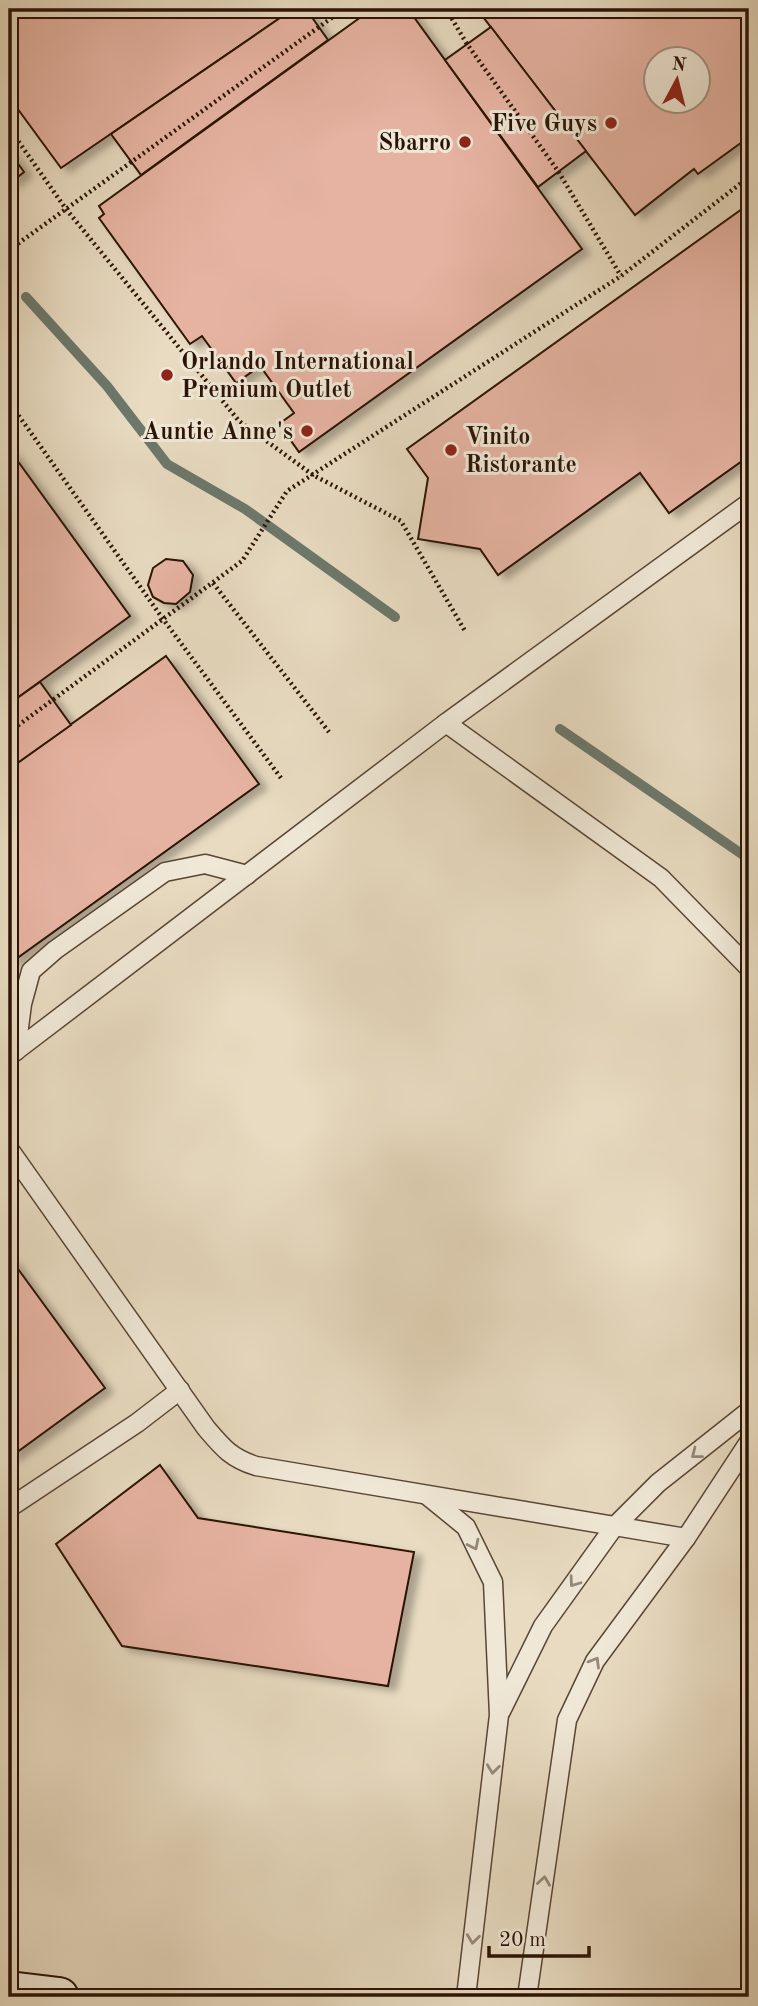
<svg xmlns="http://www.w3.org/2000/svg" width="758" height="2006" viewBox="0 0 758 2006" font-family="'Old Standard TT',serif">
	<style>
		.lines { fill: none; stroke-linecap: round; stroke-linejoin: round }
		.stream { stroke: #6c786b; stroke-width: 10 }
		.building { fill: #e6b3a2; stroke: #2b1306; stroke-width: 2; fill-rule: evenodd; filter: url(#shadow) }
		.lane-casing { stroke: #5a4535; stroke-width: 21 }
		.secondary-casing { stroke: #2b1306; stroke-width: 42 }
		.path { stroke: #2b1306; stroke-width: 4.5; stroke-dasharray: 2 3.5; stroke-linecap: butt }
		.lane { stroke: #f0e8d7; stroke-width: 18 }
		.secondary { stroke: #f0e8d7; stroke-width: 38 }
		.oneway { stroke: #978879 }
		.poi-dot { fill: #8f2418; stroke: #f0e8d7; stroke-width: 2.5 }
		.labels { text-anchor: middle; stroke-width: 6; stroke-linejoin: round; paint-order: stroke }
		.poi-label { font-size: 24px; font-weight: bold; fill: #2b1306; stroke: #f0e8d7; text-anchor: end }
	</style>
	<defs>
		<filter id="shadow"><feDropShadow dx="8" dy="4.5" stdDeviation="3.5" flood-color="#0004"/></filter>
	</defs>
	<rect width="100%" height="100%" fill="#e8dbc1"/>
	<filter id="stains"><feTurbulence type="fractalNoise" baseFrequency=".00286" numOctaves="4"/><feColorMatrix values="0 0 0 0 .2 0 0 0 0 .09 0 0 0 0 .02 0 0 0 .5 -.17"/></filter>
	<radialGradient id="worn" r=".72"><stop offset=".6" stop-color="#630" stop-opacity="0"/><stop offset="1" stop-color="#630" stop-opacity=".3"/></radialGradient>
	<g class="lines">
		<!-- stream -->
		<g class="stream">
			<path d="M26,297L107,386L167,464L245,509L395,617"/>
			<path d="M560,729L749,859"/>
		</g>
	</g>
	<!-- building -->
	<g class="building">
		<path d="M27,9H293L61,168L9,97V22Z"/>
		<path d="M293,9H306L328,40L141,175L111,134Z"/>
		<path d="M372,9H408L582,249L299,452L279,424L294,413L260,366L236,383L202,336L190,344L99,218L104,214L99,206Z"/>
		<path d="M477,9H749V137L698,174L694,169L635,215ZM656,60H698V102H656Z"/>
		<path d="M491,27L586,151L538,187L445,60Z"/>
		<path d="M9,151L24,172L9,184Z"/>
		<path d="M749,204V397L746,399L749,404V456L669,513L640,473L498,575L480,549L418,539L428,478L407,449Z"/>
		<path d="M9,449L130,616L9,704Z"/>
		<path d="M166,559L183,561L193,575L190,592L176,604L164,603L153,597L148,585L153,568Z"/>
		<path d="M166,656L259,784L9,964V769Z"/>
		<path d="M40,682L71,725L9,769V704Z"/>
		<path d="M10,1258L105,1388L9,1458V1259Z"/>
		<path d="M160,1465L198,1518L414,1552L388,1686L122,1646L56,1544Z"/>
	</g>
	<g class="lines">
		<defs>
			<g id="lane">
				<path d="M446,723L661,878L749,968"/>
				<path d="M16,1051L22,1004L31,971L55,950L165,872L205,864L247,875"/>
				<path d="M9,1056L446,723L749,503"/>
				<path d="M9,1149L206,1428C223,1448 231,1458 256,1466L686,1538"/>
				<path d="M428,1496L466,1527L493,1582L499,1715L466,1997"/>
				<path d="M9,1508L137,1423L180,1390"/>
				<path d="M501,1711L543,1626L614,1527L658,1483L749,1411"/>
				<path d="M527,1997L567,1720L595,1661L686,1538L749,1442"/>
			</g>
			<path id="secondary" d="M9,1991L59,1997"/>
		</defs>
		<!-- lane casing -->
		<use href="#lane" class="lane-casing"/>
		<!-- secondary casing -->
		<use href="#secondary" class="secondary-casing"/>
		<!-- path -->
		<g class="path">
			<path d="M446,9L467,44L558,171L621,276"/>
			<path d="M9,128L66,209L239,421L313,475L401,521L465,631"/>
			<path d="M9,250L344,9"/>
			<path d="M9,402L163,619L281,778"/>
			<path d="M213,583L329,732"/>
			<path d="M9,732L242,561L287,491L621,276L749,177"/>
			<path d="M9,1209L16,1219L9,1225"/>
		</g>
		<!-- lane -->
		<use href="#lane" class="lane"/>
		<!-- secondary -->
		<use href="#secondary" class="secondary"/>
	</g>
	<!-- one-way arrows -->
	<defs><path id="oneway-chevron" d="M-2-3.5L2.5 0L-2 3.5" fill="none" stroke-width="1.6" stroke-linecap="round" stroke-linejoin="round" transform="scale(1.75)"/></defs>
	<g class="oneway">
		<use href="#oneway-chevron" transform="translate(696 1454) rotate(142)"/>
		<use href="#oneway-chevron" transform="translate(474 1545) rotate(64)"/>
		<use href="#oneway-chevron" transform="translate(574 1582) rotate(126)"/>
		<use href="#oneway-chevron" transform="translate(595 1662) rotate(-59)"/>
		<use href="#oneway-chevron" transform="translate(493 1769) rotate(97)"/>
		<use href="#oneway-chevron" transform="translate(544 1881) rotate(-82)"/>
		<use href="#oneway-chevron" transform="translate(473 1939) rotate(97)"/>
	</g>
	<!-- markers -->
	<g class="poi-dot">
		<circle cx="611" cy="123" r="7"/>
		<circle cx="465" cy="142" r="7"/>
		<circle cx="167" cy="375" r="7"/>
		<circle cx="307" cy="431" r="7"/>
		<circle cx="451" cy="450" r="7"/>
	</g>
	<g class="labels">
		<!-- poi labels -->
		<g class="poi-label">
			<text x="597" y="131">Five Guys</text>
			<text x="451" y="150">Sbarro</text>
			<text x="181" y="369" text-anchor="start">Orlando International<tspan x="181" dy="28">Premium Outlet</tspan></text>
			<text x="293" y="439">Auntie Anne's</text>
			<text x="465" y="444" text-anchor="start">Vinito<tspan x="465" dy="28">Ristorante</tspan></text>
		</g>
	</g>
	<!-- margin -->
	<rect width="758" height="2006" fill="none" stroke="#e8dbc1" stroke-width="35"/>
	<rect x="10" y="10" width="737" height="1985" fill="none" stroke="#2b1306" stroke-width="3.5"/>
	<rect x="18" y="18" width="723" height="1971" fill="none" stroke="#2b1306" stroke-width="2"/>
	<!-- north arrow -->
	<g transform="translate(677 80) rotate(7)"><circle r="33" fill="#f0e8d7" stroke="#a19383" stroke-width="2"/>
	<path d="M0-5L12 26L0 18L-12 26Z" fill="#8f2418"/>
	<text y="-10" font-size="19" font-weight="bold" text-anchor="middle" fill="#2b1306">N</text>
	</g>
	<!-- scale -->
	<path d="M489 1946v10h100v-10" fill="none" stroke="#2b1306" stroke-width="3.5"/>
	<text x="499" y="1946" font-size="21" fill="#2b1306" stroke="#f0e8d7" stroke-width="5" paint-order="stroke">20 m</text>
	<rect width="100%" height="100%" filter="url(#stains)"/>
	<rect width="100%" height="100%" fill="url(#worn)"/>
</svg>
